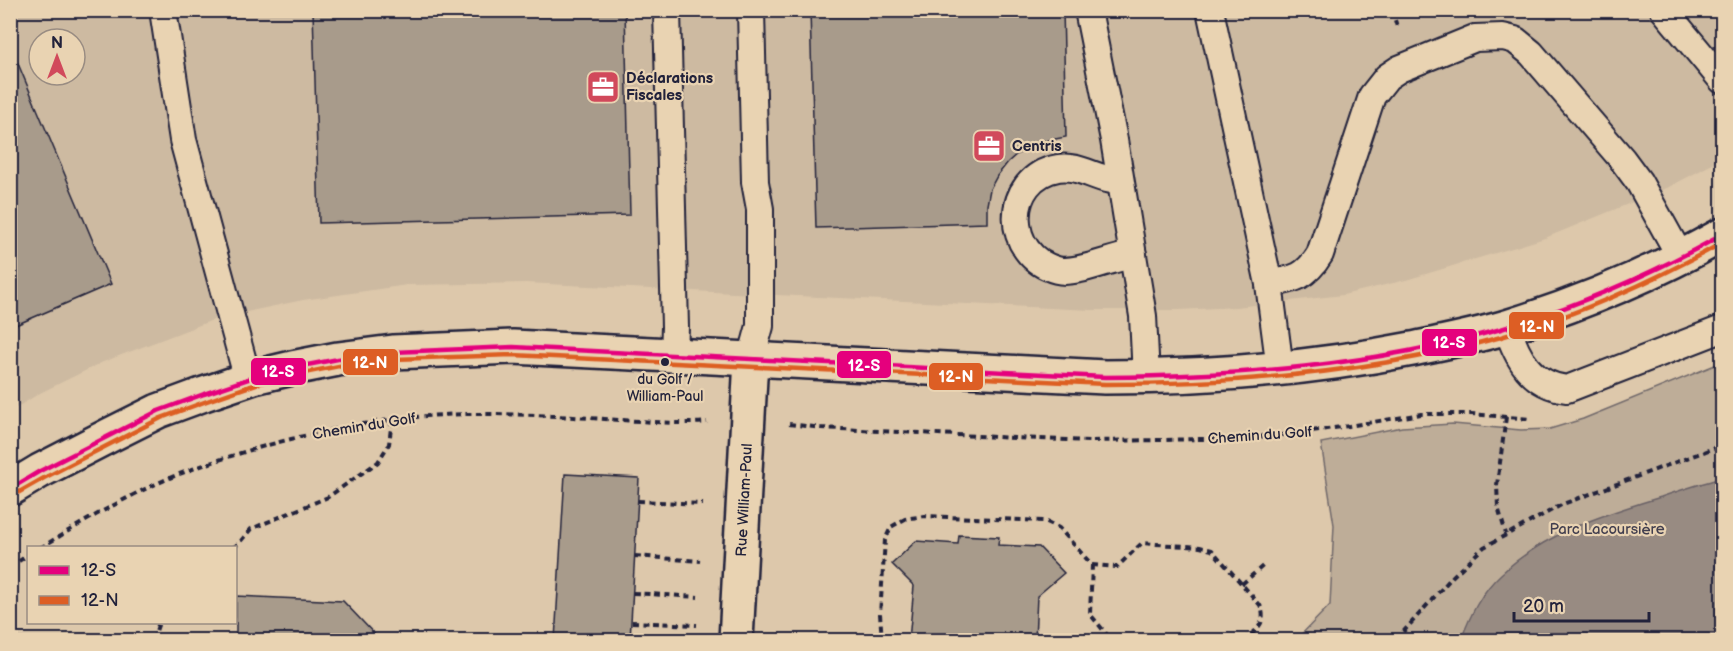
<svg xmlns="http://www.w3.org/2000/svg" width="1733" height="651" viewBox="0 0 1733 651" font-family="'Balsamiq Sans',sans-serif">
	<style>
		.built { fill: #cdbaa1; fill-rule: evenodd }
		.green { fill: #bead98; stroke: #70686a; stroke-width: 1.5 }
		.water { fill: #988b82; stroke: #696166; stroke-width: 1.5 }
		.building { fill: #a89b8b; stroke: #22223b; stroke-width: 1.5 }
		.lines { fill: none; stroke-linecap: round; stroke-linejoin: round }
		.service-casing { stroke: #22223b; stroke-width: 30 }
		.minor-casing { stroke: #22223b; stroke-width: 38 }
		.tertiary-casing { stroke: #22223b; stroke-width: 38 }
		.path { stroke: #22223b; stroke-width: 4; stroke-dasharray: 6 4.5; stroke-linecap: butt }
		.service { stroke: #e9d3b2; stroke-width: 26 }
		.minor { stroke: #e9d3b2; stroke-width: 33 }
		.tertiary { stroke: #e9d3b2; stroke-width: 33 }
		.bus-1-casing { stroke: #e9d3b2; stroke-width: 9 }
		.bus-2-casing { stroke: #e9d3b2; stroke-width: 9 }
		.bus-1 { stroke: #e5007d; stroke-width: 4.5 }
		.bus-2 { stroke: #dd5e24; stroke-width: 4.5 }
		.bus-dot { fill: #22223b; stroke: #e9d3b2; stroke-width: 2 }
		.labels { text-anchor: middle; stroke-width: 4.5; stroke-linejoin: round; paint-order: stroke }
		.bus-label { font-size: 14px; fill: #22223b; stroke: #e9d3b2 }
		.poi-label { font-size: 15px; font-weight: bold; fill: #22223b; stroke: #e9d3b2; text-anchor: start }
		.street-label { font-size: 15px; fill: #22223b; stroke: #e9d3b2 }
		.park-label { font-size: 15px; fill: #413e4e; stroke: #e9d3b2 }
		.line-badge { stroke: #e9d3b2; stroke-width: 2 }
		.badge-label { font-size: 16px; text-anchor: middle; font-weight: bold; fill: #fff }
	</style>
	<rect width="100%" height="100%" fill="#ddc8ab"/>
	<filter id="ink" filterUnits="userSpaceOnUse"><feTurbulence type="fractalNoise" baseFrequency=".0167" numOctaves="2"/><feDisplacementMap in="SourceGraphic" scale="12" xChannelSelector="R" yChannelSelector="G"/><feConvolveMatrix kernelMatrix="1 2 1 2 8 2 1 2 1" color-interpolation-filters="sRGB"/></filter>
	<g filter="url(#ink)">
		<!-- built -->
		<path class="built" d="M10,11H1722V159L1667,188L1545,238L1406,280L1343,295L1236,307L1179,310H1091L526,283L407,285L303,300L218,318L103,362L40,393L11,411ZM39,39H75V75H39Z"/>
		<!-- green -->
		<path class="green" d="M1722,362V640H1296L1330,605L1334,525L1321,443L1402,427L1453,424L1521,430L1550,429L1583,419Z"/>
		<!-- water -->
		<path class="water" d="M1722,478V640H1461C1470,616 1481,592 1501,574C1545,533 1604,514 1661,497C1681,490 1702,483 1722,478Z"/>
		<!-- building -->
		<g class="building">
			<path d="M313,10H625L630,215L319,223Z"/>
			<path d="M810,10H1063L1066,137L1045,141L1032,147L1017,154L1008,162L997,176L990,189L987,205V223L816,228Z"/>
			<path d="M11,47L111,284L11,327Z"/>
			<path d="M565,474L639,478L630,640H555Z"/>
			<path d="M959,535L999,537L998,545L1039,547L1064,573L1037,596L1035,640H909L914,586L892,564L916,541L958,544Z"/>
			<path d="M236,596L343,601L380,640H236Z"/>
		</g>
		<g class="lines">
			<defs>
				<g id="service">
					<path d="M163,10L183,140L248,380"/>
					<path d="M667,10L675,327L674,354"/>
					<path d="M1088,10L1114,140L1143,316L1146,377"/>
					<path d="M1210,10L1269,284"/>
					<path d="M1664,10L1722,80"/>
					<path d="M1120,180C1098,182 1081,164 1058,168C1003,178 1003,256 1057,270C1077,275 1110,258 1133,255"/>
					<path d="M1507,327C1517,358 1531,385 1567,389L1722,329"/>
					<path d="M751,359L760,326V209L755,182L751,10"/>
					<path d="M1280,369L1269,284C1295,279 1306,277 1320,254L1372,96L1387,77L1399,69L1475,38L1503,37L1515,40L1531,53L1622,159L1639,182L1680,256"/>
				</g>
				<path id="minor" d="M736,640L751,359"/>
				<path id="tertiary" d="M10,489L40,471L110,435L158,411L204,394L254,377L292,368L338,359L393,352L513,347L1105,377C1208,377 1310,369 1412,349C1445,342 1478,336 1510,326C1583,303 1655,273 1722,235"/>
			</defs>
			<!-- service casing -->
			<use href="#service" class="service-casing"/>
			<!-- minor casing -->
			<use href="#minor" class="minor-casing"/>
			<!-- tertiary casing -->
			<use href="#tertiary" class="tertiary-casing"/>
			<!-- path -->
			<g class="path">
				<path d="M1392,10L1398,30"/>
				<path d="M1506,417L1497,485L1498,507L1506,534"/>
				<path d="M789,424L821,428L1016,438L1089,441L1163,440L1236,438L1282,435L1349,426L1421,414H1471L1532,419"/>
				<path d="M638,501L703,504"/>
				<path d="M40,548C88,519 138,489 190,470C281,437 386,413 484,414C529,414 575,417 620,420C648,421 678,425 707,422"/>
				<path d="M233,548L239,543L251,529L328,497L378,462L389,444L392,420"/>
				<path d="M635,556L700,561"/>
				<path d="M1092,565L1117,567L1142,543L1200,547L1212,550L1260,605C1268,622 1257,630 1244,640"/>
				<path d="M10,567L28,555"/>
				<path d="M1242,584L1264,565"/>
				<path d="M633,593L698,597"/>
				<path d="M632,622L697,625"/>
				<path d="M153,640L159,622"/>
				<path d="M882,640L880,614L885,540L891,527L905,519L924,516L1045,521L1059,528L1092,565L1090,614L1108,636L1109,640"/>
				<path d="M1396,640L1453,576L1484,547L1563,504L1722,445"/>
			</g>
			<!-- service -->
			<use href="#service" class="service"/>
			<!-- minor -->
			<use href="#minor" class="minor"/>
			<!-- tertiary -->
			<use href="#tertiary" class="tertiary"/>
			<defs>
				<path id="bus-1" d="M10,489L40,471L158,411L204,394L254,377L292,368L338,359L393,352L513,347L1105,377C1237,376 1373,366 1501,329C1578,306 1652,274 1722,235"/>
				<path id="bus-2" d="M14,495L44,478L161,418L207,401L256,384L294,375L339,366L394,359L513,355L1105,384C1237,384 1373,373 1501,337C1578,315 1652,282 1722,243"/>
			</defs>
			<!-- bus-1 casing -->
			<use href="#bus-1" class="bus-1-casing"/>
			<!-- bus-2 casing -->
			<use href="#bus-2" class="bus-2-casing"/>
			<!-- bus-1 -->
			<use href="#bus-1" class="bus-1"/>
			<!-- bus-2 -->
			<use href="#bus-2" class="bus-2"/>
		</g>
	</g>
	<!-- icons -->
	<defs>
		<symbol id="office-square" viewBox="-11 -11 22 22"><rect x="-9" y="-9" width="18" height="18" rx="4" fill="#d1495b" stroke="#e9d3b2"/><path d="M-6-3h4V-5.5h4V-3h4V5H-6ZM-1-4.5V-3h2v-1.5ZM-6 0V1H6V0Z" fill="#fff"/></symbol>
	</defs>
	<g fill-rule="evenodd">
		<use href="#office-square" x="584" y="68" width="38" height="38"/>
		<use href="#office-square" x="970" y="127" width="38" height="38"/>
	</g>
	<!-- markers -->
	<circle class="bus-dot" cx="665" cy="362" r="5"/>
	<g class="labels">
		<!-- bus labels -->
		<g class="bus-label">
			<text x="665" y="384">du Golf /<tspan x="665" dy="17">William-Paul</tspan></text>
		</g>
		<!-- poi labels -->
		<g class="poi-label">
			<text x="626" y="83">Déclarations<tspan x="626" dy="17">Fiscales</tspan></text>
			<text x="1012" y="151">Centris</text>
		</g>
		<!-- street labels -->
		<g class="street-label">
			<text transform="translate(364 426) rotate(-9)" y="5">Chemin du Golf</text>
			<text transform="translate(1260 435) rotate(-4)" y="5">Chemin du Golf</text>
			<text transform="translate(744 500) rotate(-87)" y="5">Rue William-Paul</text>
		</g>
		<!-- park labels -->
		<g class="park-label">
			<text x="1607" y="534">Parc Lacoursière</text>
		</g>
	</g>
	<g class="line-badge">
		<rect x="1508" y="311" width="57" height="29" rx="6" fill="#dd5e24"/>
		<rect x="1421" y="328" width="57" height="29" rx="6" fill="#e5007d"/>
		<rect x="342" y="348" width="57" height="28" rx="6" fill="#dd5e24"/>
		<rect x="836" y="350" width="56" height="29" rx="6" fill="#e5007d"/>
		<rect x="250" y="357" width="57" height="29" rx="6" fill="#e5007d"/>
		<rect x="928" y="362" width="56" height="29" rx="6" fill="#dd5e24"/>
	</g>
	<g class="badge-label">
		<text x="1537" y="332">12-N</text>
		<text x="1449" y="348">12-S</text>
		<text x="370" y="368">12-N</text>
		<text x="864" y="371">12-S</text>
		<text x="278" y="377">12-S</text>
		<text x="956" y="382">12-N</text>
	</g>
	<!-- margin -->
	<rect width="1733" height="651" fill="none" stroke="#e9d3b2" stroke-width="36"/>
	<rect x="18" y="18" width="1697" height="615" fill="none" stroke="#22223b" stroke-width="2" filter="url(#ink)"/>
	<!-- legend -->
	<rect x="27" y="546" width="210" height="78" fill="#e9d3b2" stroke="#998c82" stroke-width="1.5"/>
	<rect x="39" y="566" width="30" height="9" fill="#e5007d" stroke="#998c82" stroke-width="1.5"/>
	<text x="81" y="576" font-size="18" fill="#22223b">12-S</text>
	<rect x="39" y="596" width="30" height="9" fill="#dd5e24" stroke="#998c82" stroke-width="1.5"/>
	<text x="81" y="606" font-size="18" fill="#22223b">12-N</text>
	<!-- north arrow -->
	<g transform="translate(57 57)"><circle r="28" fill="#e9d3b2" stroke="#998c82" stroke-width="1.5"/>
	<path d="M0-4.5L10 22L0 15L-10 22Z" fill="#d1495b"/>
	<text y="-9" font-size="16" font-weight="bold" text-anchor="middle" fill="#22223b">N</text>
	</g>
	<!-- scale -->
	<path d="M1514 612v9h135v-9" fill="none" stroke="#22223b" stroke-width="3"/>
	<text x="1523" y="612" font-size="18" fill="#22223b" stroke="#e9d3b2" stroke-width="4.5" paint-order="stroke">20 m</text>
</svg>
